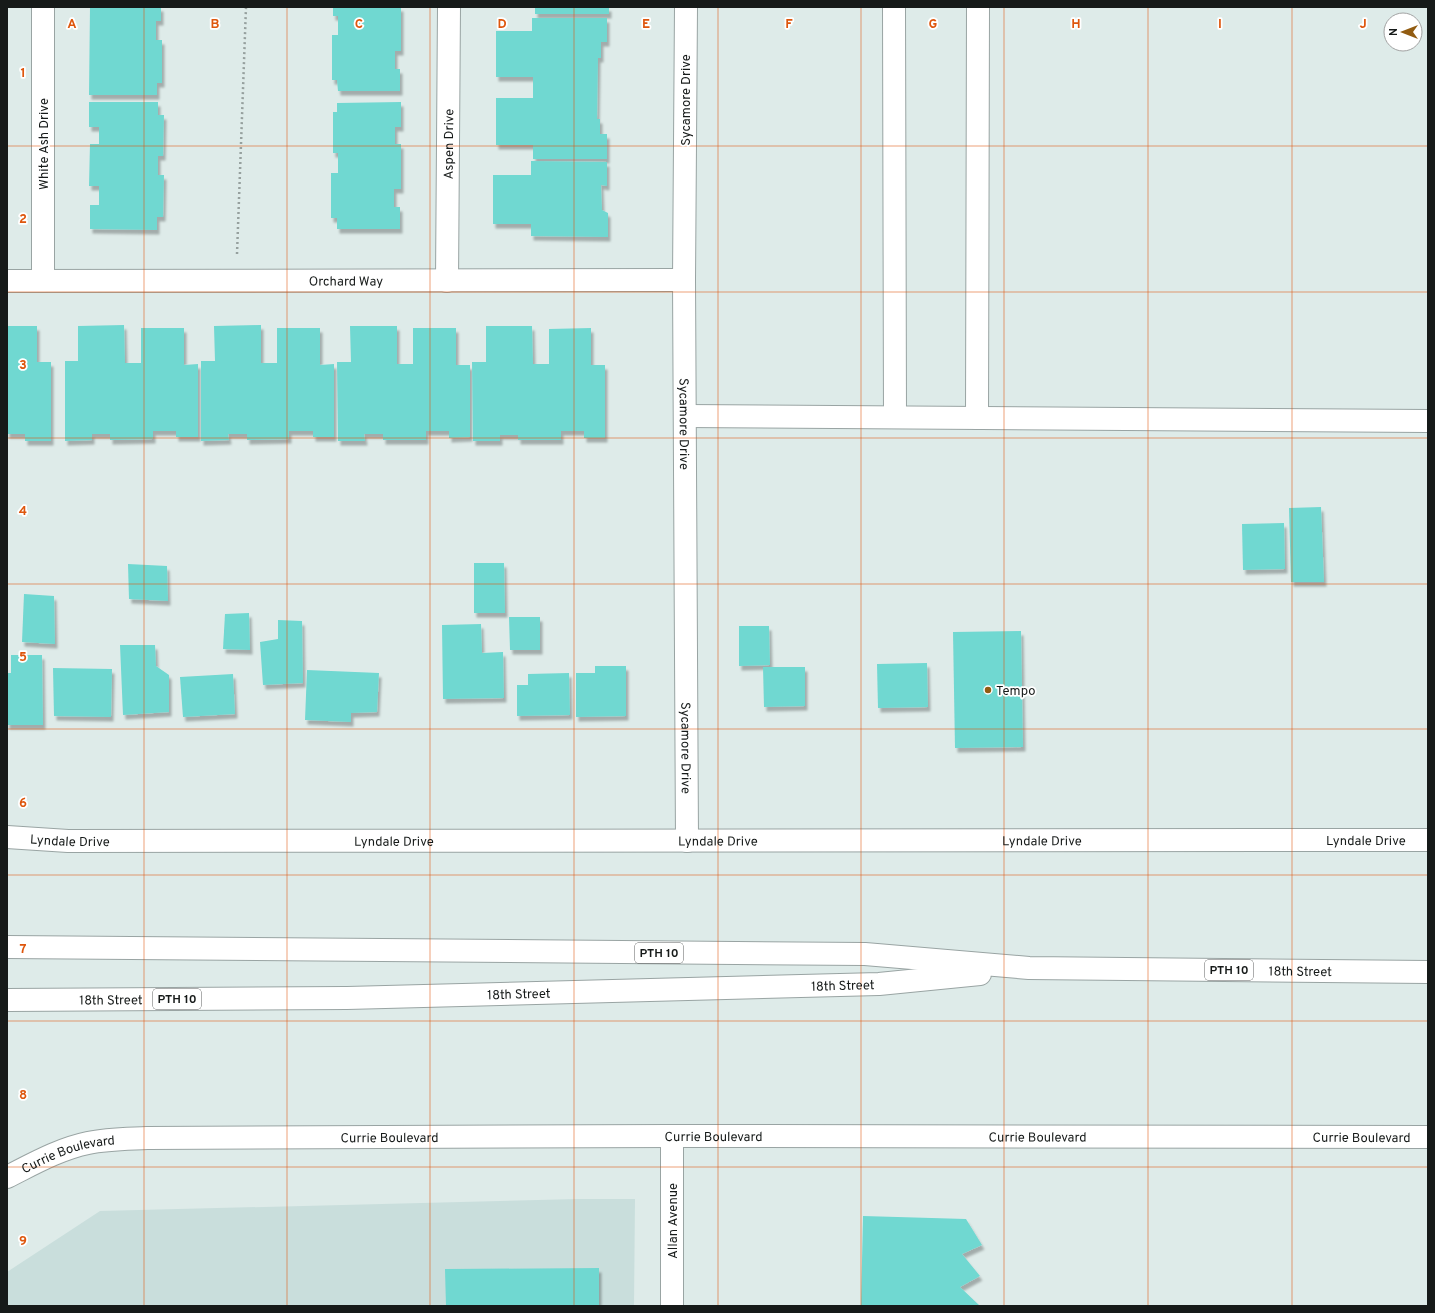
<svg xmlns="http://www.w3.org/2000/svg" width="1435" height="1313" viewBox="0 0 1435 1313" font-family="Overpass,sans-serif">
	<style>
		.built { fill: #c9dedc }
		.building { fill: #70d8d1; filter: url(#shadow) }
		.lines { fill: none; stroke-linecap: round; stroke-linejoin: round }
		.minor-casing { stroke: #99a4a3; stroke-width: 24 }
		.major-casing { stroke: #99a4a3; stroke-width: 24 }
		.path { stroke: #96a09e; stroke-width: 2.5; stroke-dasharray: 2 3; stroke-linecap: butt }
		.minor { stroke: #fff; stroke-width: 22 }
		.major { stroke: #fff; stroke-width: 22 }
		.grid { fill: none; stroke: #de560d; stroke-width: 1; stroke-opacity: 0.55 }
		.poi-dot { fill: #925c11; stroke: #fff; stroke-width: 1.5 }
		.labels { text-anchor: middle; stroke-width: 3.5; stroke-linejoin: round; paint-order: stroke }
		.shield { fill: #fff; stroke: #5c5f5e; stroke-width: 1 }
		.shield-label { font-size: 12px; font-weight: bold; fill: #161a19 }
		.street-label { font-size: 13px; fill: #161a19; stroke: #fff }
		.poi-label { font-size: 13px; fill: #161a19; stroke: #fff; text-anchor: start }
		.grid-label { font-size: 13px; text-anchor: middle; font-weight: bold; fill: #de560d; stroke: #fff; stroke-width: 3.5; stroke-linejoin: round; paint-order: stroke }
	</style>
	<defs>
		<filter id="shadow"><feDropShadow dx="2.5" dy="4.5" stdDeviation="1" flood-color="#0004"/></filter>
	</defs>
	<rect width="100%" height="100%" fill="#deebe9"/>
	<!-- built -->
	<path class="built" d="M578,1199H635L634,1306H7V1272L100,1211Z"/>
	<!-- building -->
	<g class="building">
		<path d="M90,7H161V21H156V40H162V83H157V95H89Z"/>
		<path d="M333,7H401V51H395V69H400V91H338L337,80H332V35H338V16H333Z"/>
		<rect x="535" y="7" width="74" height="7"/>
		<path d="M532,18H607V42H601V58H598L597,119H600V134H607V159H533V145H496V98H533V77H496V31H532Z"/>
		<path d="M89,102H158V115H164L163,156H158V175H164L163,217H157V230L90,229V205H99V186H89L90,144H99V127H89Z"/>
		<path d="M401,102V127H395V144H401V189H394V207H400V229H337V218H331V173H338V153H333V112H337V103Z"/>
		<path d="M531,161L607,162V186L601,185L602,210L608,213V237L531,236V224H493V175H531Z"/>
		<path d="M124,325L125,363H141V328H184V365L198,364V437H176V431H153V439L110,440V434H92V440L65,441V361H78V326Z"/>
		<path d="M261,325V363H277V328H320V365L334,364V437H313V431H289V439L247,440V434H228L229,440L201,441V361H215L214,326Z"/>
		<path d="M7,326H37V362H51V441H25V434H7Z"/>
		<path d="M350,326H397V364H413V328H456V365H470V437L449,438V431H426V440H383V434H364L365,441H338L337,362H351Z"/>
		<path d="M486,326H532L533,364H549V329L591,328V365H605V438H584V431H561V440H518V435H500V441H473L472,362H486Z"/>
		<path d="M1321,507L1324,582H1291L1289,508Z"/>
		<path d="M1284,523L1285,569L1243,570L1242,524Z"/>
		<path d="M474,563H504L505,613H474Z"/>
		<path d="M128,564L167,566L168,601L129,599Z"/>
		<path d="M24,594L54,596L55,644L22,642Z"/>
		<path d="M249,613L250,650L223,649L225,614Z"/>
		<path d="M509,617H540V650H510Z"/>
		<path d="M278,620L302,621L303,683L263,685L260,642L278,639Z"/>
		<path d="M481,624L482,653L503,652L504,698L443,699L442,625Z"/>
		<path d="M739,626H769L770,665L739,666Z"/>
		<path d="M1021,631L1023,747L955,748L953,632Z"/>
		<path d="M120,645H155L156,666L169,675V712L123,715Z"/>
		<path d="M11,655H42L43,725H7V673H11Z"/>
		<path d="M927,663L928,707L878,708L877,664Z"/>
		<path d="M595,666H626V716L576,717V673H595Z"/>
		<path d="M763,667H805V706L764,707Z"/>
		<path d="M53,668L112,669L111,717L54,716Z"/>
		<path d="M307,670L379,673L377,712L351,713V722L305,720Z"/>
		<path d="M569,673L570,715L517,716V685H528V674Z"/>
		<path d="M233,674L235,714L183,717L180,677Z"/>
		<path d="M863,1216L966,1219L982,1245L962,1254L980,1276L960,1287L980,1306H861Z"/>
		<path d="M599,1268V1306H446L445,1269Z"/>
	</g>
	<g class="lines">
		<defs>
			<g id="minor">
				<path id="s1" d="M686,7L684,280L687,841"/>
				<path d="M894,7L895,417"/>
				<path id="s2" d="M7,281L684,280"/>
				<path d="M43,281V7"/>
				<path id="s3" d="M447,281L449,7"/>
				<path d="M685,416L1428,421"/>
				<path d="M977,418L978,7"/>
				<path id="s4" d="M7,837L68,841L1428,840"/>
				<path d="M672,1136V1306"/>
				<path id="s5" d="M7,1177C33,1164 59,1149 88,1143C107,1139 127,1139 147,1138L672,1136L1428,1137"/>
			</g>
			<g id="major">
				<path id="s6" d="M7,947L865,954L1029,968L1428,972"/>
				<path id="s7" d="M7,1000L347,998L879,984L980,974"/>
			</g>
		</defs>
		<!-- minor casing -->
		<use href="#minor" class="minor-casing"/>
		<!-- major casing -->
		<use href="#major" class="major-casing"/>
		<!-- path -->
		<path class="path" d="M237,254L246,7"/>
		<!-- minor -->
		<use href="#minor" class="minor"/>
		<!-- major -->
		<use href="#major" class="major"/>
	</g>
	<!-- grid -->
	<path class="grid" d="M144,7V1306M287,7V1306M430,7V1306M574,7V1306M718,7V1306M861,7V1306M1004,7V1306M1148,7V1306M1292,7V1306M7,146H1428M7,292H1428M7,438H1428M7,584H1428M7,729H1428M7,875H1428M7,1021H1428M7,1167H1428"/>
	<!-- markers -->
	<circle class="poi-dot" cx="988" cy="690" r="4"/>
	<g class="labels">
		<!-- shield labels -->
		<g class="shield">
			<rect x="635" y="943" width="48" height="20" rx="3"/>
			<rect x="1205" y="960" width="48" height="20" rx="3"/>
			<rect x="153" y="989" width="48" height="20" rx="3"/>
		</g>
		<g class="shield-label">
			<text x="659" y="957">PTH 10</text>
			<text x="1229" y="974">PTH 10</text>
			<text x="177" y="1003">PTH 10</text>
		</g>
		<!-- street labels -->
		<g class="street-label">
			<text transform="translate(685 100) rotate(-90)" y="5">Sycamore Drive</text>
			<text transform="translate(43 144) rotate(-90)" y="5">White Ash Drive</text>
			<text dy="5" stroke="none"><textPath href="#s3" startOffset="137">Aspen Drive</textPath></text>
			<text dy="5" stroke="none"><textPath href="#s2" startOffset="339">Orchard Way</textPath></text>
			<text dy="5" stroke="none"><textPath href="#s1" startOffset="417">Sycamore Drive</textPath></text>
			<text dy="5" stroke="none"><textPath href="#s1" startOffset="741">Sycamore Drive</textPath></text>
			<text dy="5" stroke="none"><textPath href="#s4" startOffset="63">Lyndale Drive</textPath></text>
			<text dy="5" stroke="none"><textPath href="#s4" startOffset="1359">Lyndale Drive</textPath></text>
			<text dy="5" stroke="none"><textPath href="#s4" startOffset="387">Lyndale Drive</textPath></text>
			<text dy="5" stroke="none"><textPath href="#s4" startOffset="711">Lyndale Drive</textPath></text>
			<text dy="5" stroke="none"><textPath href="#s4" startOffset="1035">Lyndale Drive</textPath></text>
			<text dy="5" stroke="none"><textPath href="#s6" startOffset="1294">18th Street</textPath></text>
			<text dy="5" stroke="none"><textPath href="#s7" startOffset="836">18th Street</textPath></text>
			<text dy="5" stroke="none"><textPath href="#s7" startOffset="512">18th Street</textPath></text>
			<text dy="5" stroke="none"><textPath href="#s7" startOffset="104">18th Street</textPath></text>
			<text dy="5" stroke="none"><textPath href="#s5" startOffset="714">Currie Boulevard</textPath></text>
			<text dy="5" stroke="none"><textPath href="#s5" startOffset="390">Currie Boulevard</textPath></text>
			<text dy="5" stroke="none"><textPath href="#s5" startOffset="1038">Currie Boulevard</textPath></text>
			<text dy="5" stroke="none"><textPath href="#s5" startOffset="1362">Currie Boulevard</textPath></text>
			<text dy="5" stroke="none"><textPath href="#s5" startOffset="66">Currie Boulevard</textPath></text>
			<text transform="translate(672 1221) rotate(-90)" y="5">Allan Avenue</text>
		</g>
		<!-- poi labels -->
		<g class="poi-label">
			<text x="996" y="695">Tempo</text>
		</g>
	</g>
	<g class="grid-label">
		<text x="72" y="28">A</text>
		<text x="215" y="28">B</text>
		<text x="359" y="28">C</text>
		<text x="502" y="28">D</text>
		<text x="646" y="28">E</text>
		<text x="789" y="28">F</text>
		<text x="933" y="28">G</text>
		<text x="1076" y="28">H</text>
		<text x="1220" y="28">I</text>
		<text x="1363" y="28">J</text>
		<text x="23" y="77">1</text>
		<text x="23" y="223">2</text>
		<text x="23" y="369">3</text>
		<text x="23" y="515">4</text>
		<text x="23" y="661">5</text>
		<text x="23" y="807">6</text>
		<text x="23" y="953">7</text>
		<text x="23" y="1099">8</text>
		<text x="23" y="1245">9</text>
	</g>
	<!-- border -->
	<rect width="1435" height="1313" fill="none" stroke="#161a19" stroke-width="16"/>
	<!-- north arrow -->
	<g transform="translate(1403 32) rotate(270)"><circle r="19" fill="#ffffff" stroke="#a2a3a3"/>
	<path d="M0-3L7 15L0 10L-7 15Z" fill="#925c11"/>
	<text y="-6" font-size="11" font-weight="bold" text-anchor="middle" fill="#161a19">N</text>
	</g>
</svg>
